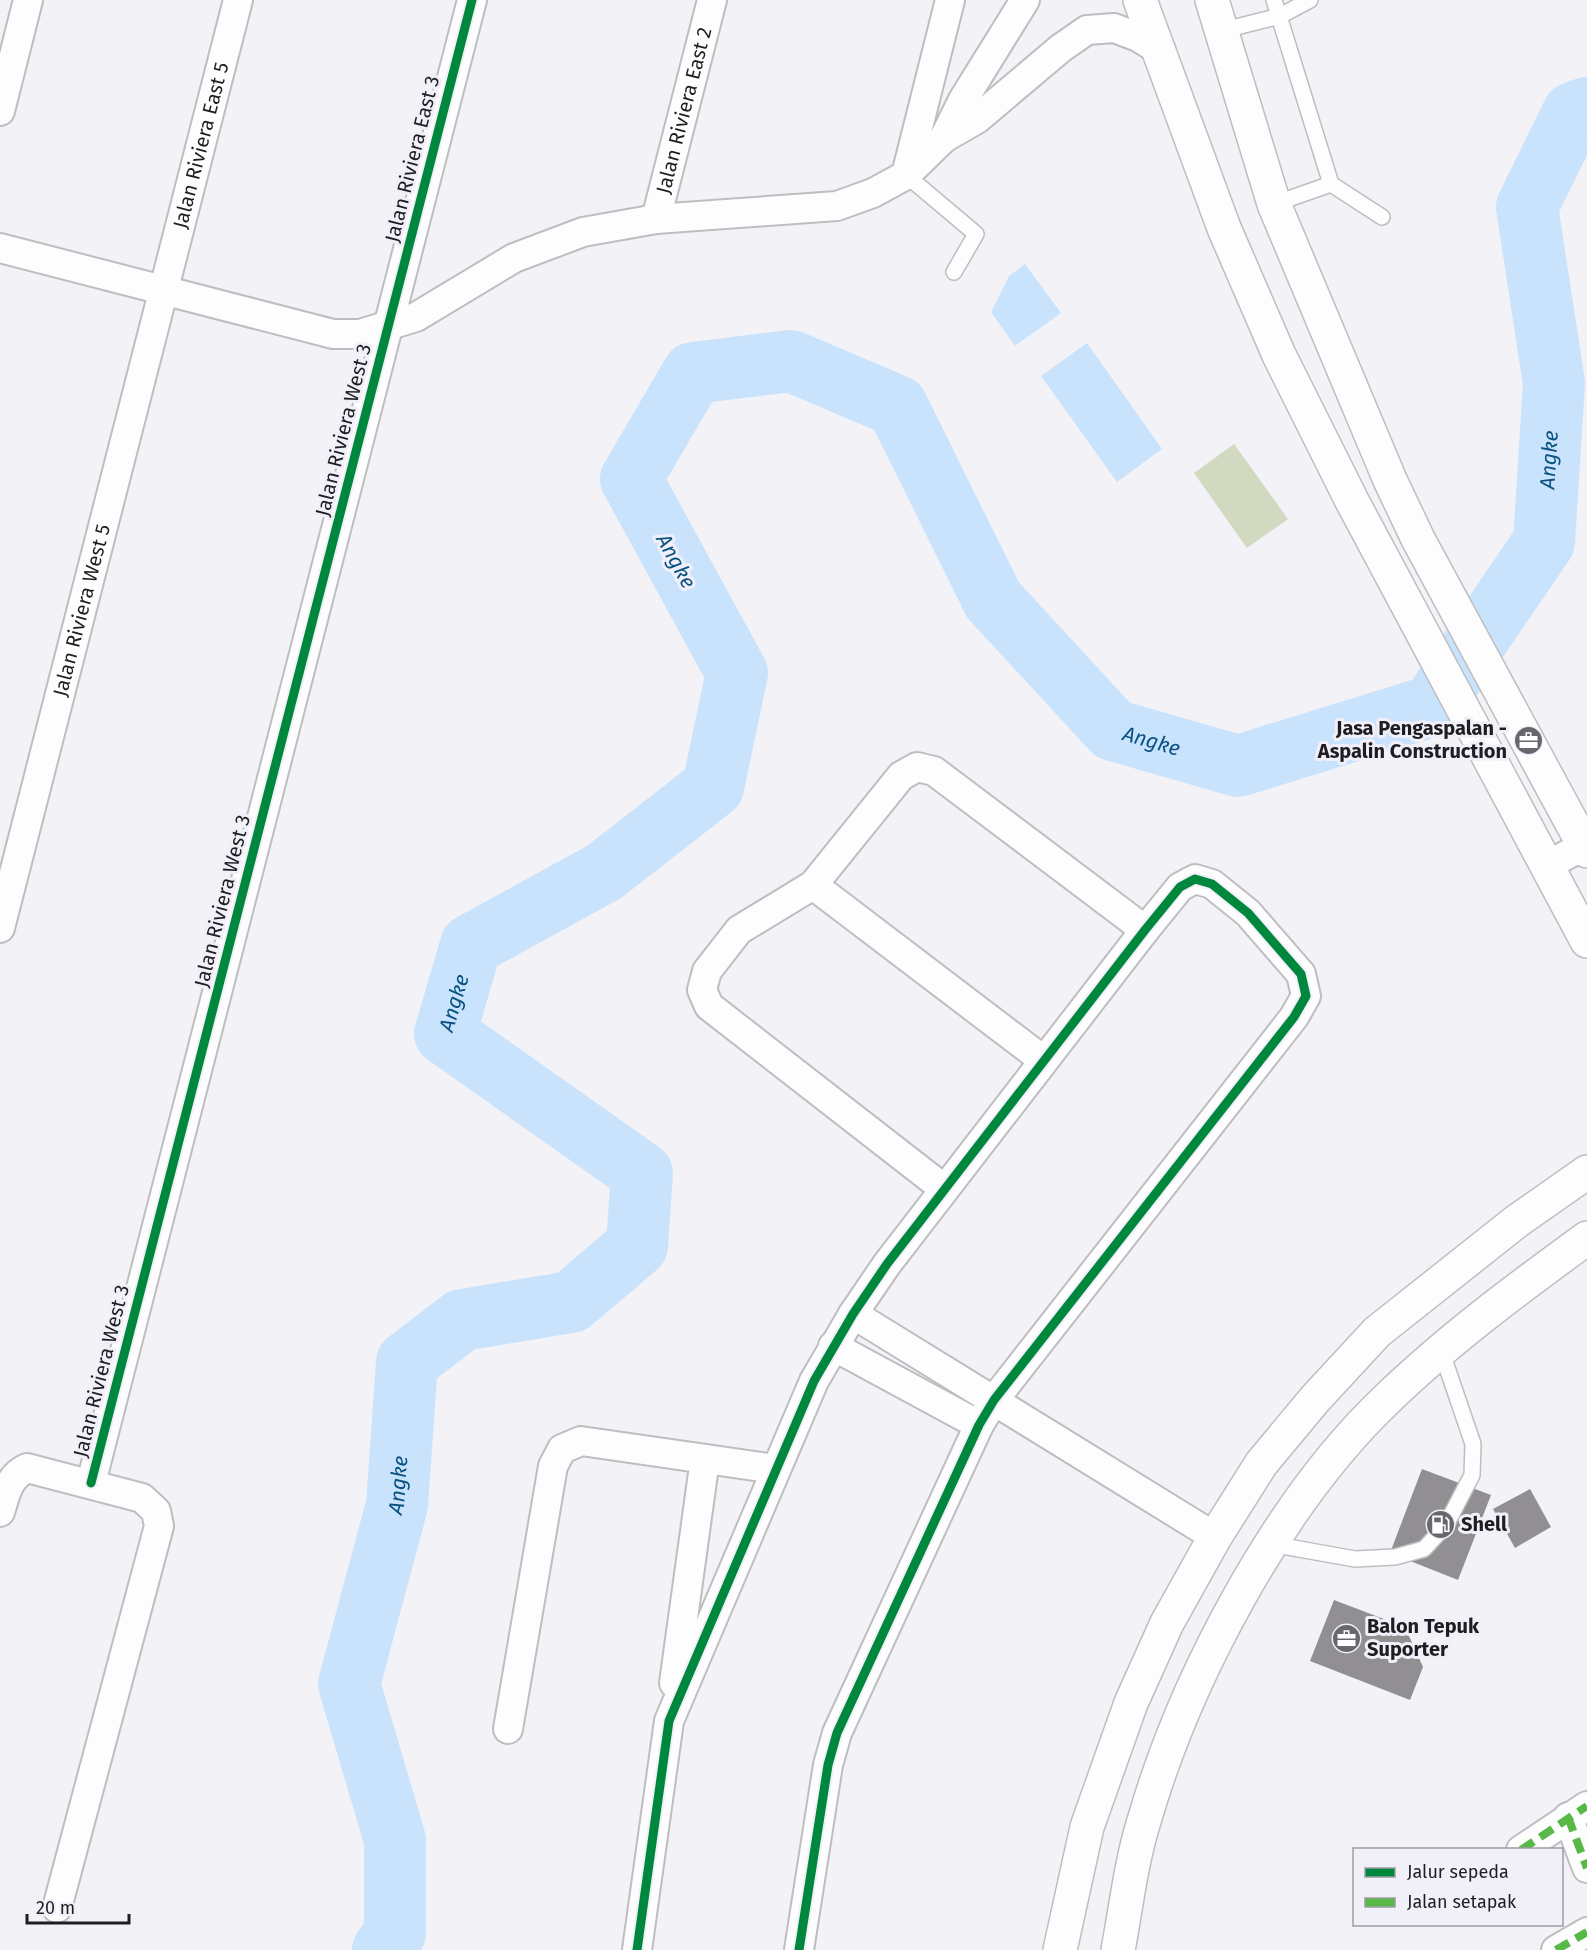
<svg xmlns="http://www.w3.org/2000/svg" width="1587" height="1950" viewBox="0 0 1587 1950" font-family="'Fira Sans',sans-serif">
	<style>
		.green { fill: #d2d9c1 }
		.water { fill: #cae3fc }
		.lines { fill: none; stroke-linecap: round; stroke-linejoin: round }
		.river { stroke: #cae3fc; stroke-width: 62 }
		.building { fill: #918f91 }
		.lane-casing { stroke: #bebec2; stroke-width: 18 }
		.street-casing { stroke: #bebec2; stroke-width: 32 }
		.secondary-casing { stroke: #bebec2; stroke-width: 36 }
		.lane { stroke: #fdfdfe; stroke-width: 15 }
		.street { stroke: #fdfdfe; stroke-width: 28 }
		.secondary { stroke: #fdfdfe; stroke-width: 33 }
		.quiet { stroke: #58b947; stroke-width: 8; stroke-dasharray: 15 8; stroke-linecap: butt }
		.cycleway-casing { stroke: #f1f0f9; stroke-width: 13 }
		.cycleway { stroke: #00873e; stroke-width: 9 }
		.labels { text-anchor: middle; stroke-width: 6; stroke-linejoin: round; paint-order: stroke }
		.street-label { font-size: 20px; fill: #1e1d21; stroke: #f1f0f9 }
		.poi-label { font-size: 20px; font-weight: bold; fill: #1e1d21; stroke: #f1f0f9; text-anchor: start }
		.water-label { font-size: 21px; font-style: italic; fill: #0a5282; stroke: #f1f0f9 }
	</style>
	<rect width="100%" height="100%" fill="#f2f2f7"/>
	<!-- green -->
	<path class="green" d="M1234,444L1288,519L1247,548L1194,473Z"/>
	<!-- water -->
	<g class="water">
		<path d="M1025,264L1061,313L1015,346L991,312L1009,276Z"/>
		<path d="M1087,343L1162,449L1117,482L1041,376Z"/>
	</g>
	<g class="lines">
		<!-- river -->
		<path class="river" id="s1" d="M383,1950L395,1933V1840L349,1684L397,1505L407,1362L462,1320L571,1302L637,1246L642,1173L445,1034L471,945L604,872L713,787L737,673L631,479L693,373L791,361L897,406L993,600L1113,730L1238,766L1432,706L1544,542L1554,383L1527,207L1573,113L1587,108"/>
	</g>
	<!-- building -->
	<g class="building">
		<path d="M1422,1469L1491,1495L1458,1580L1390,1553Z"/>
		<path d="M1530,1489L1551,1527L1515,1548L1493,1509Z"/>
		<path d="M1334,1600L1405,1627L1423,1667L1410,1700L1310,1661Z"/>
	</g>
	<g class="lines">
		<defs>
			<g id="lane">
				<path d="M1220,31L1280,16L1310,0"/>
				<path d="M906,175L976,234L954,272"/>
				<path d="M1331,184L1382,217"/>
				<path d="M1274,204L1331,184L1274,0"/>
				<path d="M1271,1544L1355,1559L1395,1557L1424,1549L1446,1525L1472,1475L1473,1444L1441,1350"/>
			</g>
			<g id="street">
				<path d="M0,111L28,0"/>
				<path d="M944,138L963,100L1025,0"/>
				<path d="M906,175L950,0"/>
				<path id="s2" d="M656,219L712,0"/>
				<path d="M0,248L333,334H360L416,317L514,258L583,232L656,219L837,206L873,193L906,175L944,138L977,119L1061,48L1087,30L1114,28L1138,37L1161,51"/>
				<path d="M1548,865L1587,844"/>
				<path d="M813,885L1043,1060"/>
				<path id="s3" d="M0,928L238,0"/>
				<path d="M943,1188L709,1006L702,990L707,971L739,930L813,885L901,776L917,767L934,771L1145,930"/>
				<path d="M853,1314L1215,1537"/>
				<path d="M833,1346L979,1425"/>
				<path d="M91,1483L472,0"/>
				<path d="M0,1512C6,1494 8,1477 27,1468L142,1498L156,1511L159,1526L57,1908"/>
				<path d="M674,1683L705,1459"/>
				<path d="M508,1729L553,1466L562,1449L581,1441L775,1469"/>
				<path d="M1568,1817L1587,1868"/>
				<path d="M1521,1850L1587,1806"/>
				<path d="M637,1950L669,1721L814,1381L853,1314L887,1264L1145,930L1180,887L1195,879L1212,884L1248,913L1301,974L1306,996L1294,1017L994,1400L979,1425L837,1733L828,1765L799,1950"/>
				<path d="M1556,1950L1587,1932"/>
			</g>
			<g id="secondary">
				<path d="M1140,0L1224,228L1279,355L1352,501L1587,941"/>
				<path d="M1212,0L1274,204L1390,480L1418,539L1587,851"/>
				<path d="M1060,1950L1087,1827L1131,1703L1167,1623L1215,1537L1261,1464L1315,1399L1377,1332L1517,1221L1587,1172"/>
				<path d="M1118,1950C1126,1908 1131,1862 1144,1821C1185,1679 1278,1503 1386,1400C1448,1340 1517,1289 1587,1238"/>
			</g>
		</defs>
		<!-- lane casing -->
		<use href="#lane" class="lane-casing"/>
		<!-- street casing -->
		<use href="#street" class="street-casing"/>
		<!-- secondary casing -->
		<use href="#secondary" class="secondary-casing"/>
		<!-- lane -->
		<use href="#lane" class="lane"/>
		<!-- street -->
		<use href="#street" class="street"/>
		<!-- secondary -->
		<use href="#secondary" class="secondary"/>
		<!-- quiet -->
		<g class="quiet">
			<path d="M1568,1817L1587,1868"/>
			<path d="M1521,1850L1587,1806"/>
			<path d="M1556,1950L1587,1932"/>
		</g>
		<defs>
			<g id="cycleway">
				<path d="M91,1483L472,0"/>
				<path d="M637,1950L669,1721L814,1381L853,1314L887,1264L1145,930L1180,887L1195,879L1212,884L1248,913L1301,974L1306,996L1294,1017L994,1400L979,1425L837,1733L828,1765L799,1950"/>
			</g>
		</defs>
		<!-- cycleway casing -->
		<use href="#cycleway" class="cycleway-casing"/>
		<!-- cycleway -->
		<use href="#cycleway" class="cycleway"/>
	</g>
	<!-- icons -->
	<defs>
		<symbol id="office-disc" viewBox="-11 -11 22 22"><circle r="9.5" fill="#68686c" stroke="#f1f0f9"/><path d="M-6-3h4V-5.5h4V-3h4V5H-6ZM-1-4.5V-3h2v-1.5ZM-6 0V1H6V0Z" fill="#fff"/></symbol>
		<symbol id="fuel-disc" viewBox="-11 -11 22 22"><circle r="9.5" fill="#68686c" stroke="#f1f0f9"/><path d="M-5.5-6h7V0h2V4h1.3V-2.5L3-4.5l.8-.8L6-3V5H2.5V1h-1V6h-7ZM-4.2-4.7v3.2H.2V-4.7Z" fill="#fff"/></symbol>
	</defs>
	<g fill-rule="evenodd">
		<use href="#office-disc" x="1512" y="724" width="33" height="33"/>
		<use href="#fuel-disc" x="1424" y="1508" width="33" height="33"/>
		<use href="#office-disc" x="1330" y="1622" width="33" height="33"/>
	</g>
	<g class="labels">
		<!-- street labels -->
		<g class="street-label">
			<text dy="7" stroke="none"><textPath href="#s2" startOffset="112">Jalan Riviera East 2</textPath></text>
			<text dy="7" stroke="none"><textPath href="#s3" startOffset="808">Jalan Riviera East 5</textPath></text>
			<text transform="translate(412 159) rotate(-76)" y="7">Jalan Riviera East 3</text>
			<text transform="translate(343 430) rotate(-76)" y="7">Jalan Riviera West 3</text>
			<text dy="7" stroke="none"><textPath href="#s3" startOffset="328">Jalan Riviera West 5</textPath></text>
			<text transform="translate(222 901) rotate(-76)" y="7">Jalan Riviera West 3</text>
			<text transform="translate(101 1371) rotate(-76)" y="7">Jalan Riviera West 3</text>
		</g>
		<!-- poi labels -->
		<g class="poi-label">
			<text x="1507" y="735" text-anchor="end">Jasa Pengaspalan -<tspan x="1507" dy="23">Aspalin Construction</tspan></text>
			<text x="1461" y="1531">Shell</text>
			<text x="1367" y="1633">Balon Tepuk<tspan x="1367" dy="23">Suporter</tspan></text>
		</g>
		<!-- water labels -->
		<g class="water-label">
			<text dy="7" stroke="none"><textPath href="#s1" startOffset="3250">Angke</textPath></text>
			<text transform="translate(676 561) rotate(61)" y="7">Angke</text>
			<text dy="7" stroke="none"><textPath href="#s1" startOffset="2676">Angke</textPath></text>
			<text dy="7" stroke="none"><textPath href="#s1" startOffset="1218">Angke</textPath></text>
			<text dy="7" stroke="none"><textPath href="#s1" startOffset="482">Angke</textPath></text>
		</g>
	</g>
	<!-- legend -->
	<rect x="1353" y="1848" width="210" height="78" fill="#f1f0f9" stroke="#9d9ca3" stroke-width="1.5"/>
	<rect x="1365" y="1868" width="30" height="9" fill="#00873e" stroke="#9d9ca3" stroke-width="1.5"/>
	<text x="1407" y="1878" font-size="18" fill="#1e1d21">Jalur sepeda</text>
	<rect x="1365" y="1898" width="30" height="9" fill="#58b947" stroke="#9d9ca3" stroke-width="1.5"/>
	<text x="1407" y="1908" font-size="18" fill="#1e1d21">Jalan setapak</text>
	<!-- scale -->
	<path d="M27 1914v9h102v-9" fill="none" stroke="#1e1d21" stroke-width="3"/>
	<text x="36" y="1914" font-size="18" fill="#1e1d21" stroke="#f1f0f9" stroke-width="4.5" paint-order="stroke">20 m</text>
</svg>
